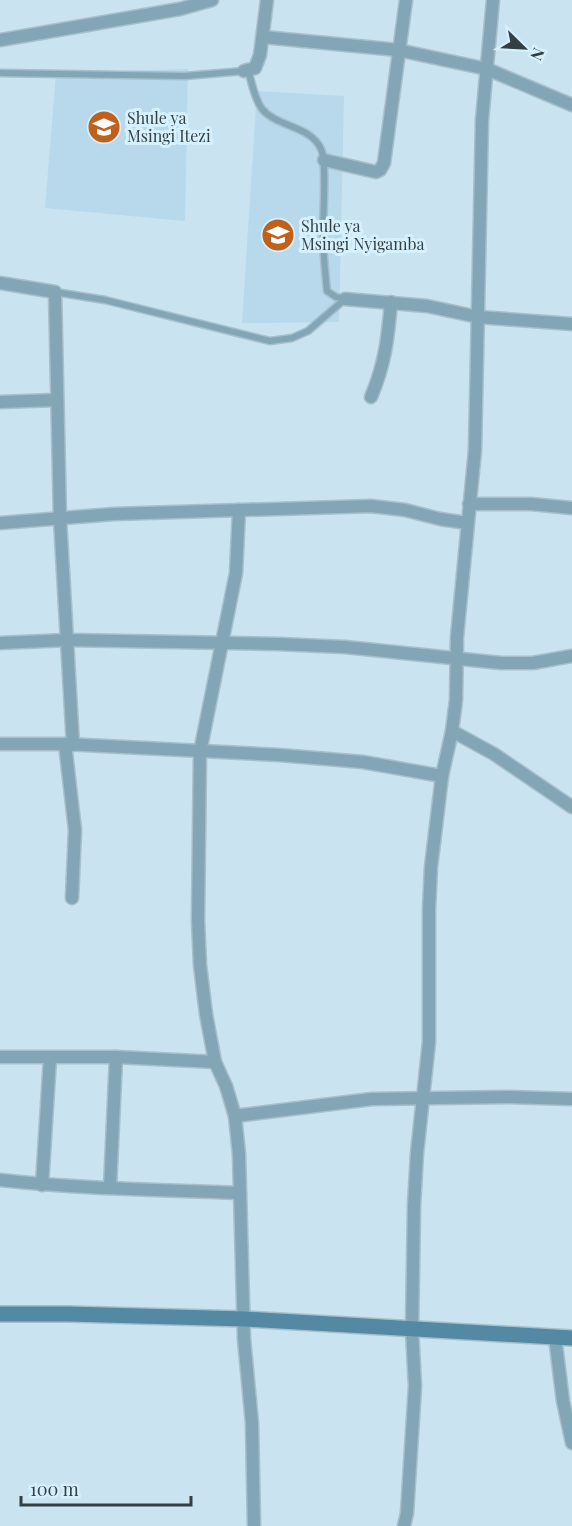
<svg xmlns="http://www.w3.org/2000/svg" width="572" height="1526" viewBox="0 0 572 1526" font-family="'Playfair Display',serif">
	<style>
		.built { fill: #b7d9eb }
		.lines { fill: none; stroke-linecap: round; stroke-linejoin: round }
		.lane-casing { stroke: #a8bfcb; stroke-width: 9 }
		.street-casing { stroke: #a8bfcb; stroke-width: 15 }
		.secondary-casing { stroke: #a8bfcb; stroke-width: 18 }
		.lane { stroke: #83a6b7; stroke-width: 6 }
		.street { stroke: #83a6b7; stroke-width: 12 }
		.secondary { stroke: #5389a3; stroke-width: 15 }
		.labels { text-anchor: middle; stroke-width: 6; stroke-linejoin: round; paint-order: stroke }
		.poi-label { font-size: 16px; fill: #343f44; stroke: #d6f1fe; text-anchor: start }
	</style>
	<rect width="100%" height="100%" fill="#c9e3f1"/>
	<!-- built -->
	<g class="built">
		<path d="M188,69L185,221L45,208L56,73Z"/>
		<path d="M257,91L344,96L339,322L242,323Z"/>
	</g>
	<g class="lines">
		<defs>
			<g id="lane">
				<path d="M248,70C252,83 254,98 262,109C278,128 310,125 321,149C327,161 323,215 323,232C323,252 325,271 327,291L336,297L345,299"/>
				<path d="M0,73L185,76L244,71"/>
				<path d="M55,292L105,300L270,341L292,338L308,331L345,299"/>
			</g>
			<g id="street">
				<path d="M263,37L398,50L487,69L572,105"/>
				<path d="M0,40L180,9L212,0"/>
				<path d="M244,71L255,68L260,55L267,0"/>
				<path d="M324,160L376,172L380,170L384,163L406,0"/>
				<path d="M0,283L55,292L60,519L73,745"/>
				<path d="M345,299L427,306L478,317L572,324"/>
				<path d="M371,397C385,364 388,338 391,302"/>
				<path d="M0,402L56,400"/>
				<path d="M469,504H531L572,508"/>
				<path d="M239,510L236,573L200,752L198,920L200,965L206,1014L215,1062L226,1086L235,1116L239,1154L244,1339L252,1423L254,1526"/>
				<path d="M0,523L114,514L371,506L405,510L440,519L467,523"/>
				<path d="M0,643L68,640L278,644L345,647L501,663H533L572,656"/>
				<path d="M452,731L494,754L572,807"/>
				<path d="M0,744H65L279,755L363,762L442,776"/>
				<path d="M65,744L75,830L72,898"/>
				<path d="M0,1057H116L215,1062"/>
				<path d="M235,1116L372,1099L508,1097L572,1099"/>
				<path d="M0,1180C80,1189 160,1190 240,1193"/>
				<path d="M42,1185L50,1058"/>
				<path d="M110,1188L116,1057"/>
				<path d="M555,1337L563,1401L572,1443"/>
				<path d="M404,1526L407,1513L415,1386L412,1330L414,1206L417,1153L429,1042V909L431,867L442,776L452,731L456,700L457,637L475,450L482,120L493,0"/>
			</g>
			<path id="secondary" d="M0,1314H69L245,1319L572,1338"/>
		</defs>
		<!-- lane casing -->
		<use href="#lane" class="lane-casing"/>
		<!-- street casing -->
		<use href="#street" class="street-casing"/>
		<!-- secondary casing -->
		<use href="#secondary" class="secondary-casing"/>
		<!-- lane -->
		<use href="#lane" class="lane"/>
		<!-- street -->
		<use href="#street" class="street"/>
		<!-- secondary -->
		<use href="#secondary" class="secondary"/>
	</g>
	<!-- icons -->
	<defs>
		<symbol id="school-disc" viewBox="-11 -11 22 22"><circle r="9.5" fill="#c0601d" stroke="#d6f1fe"/><path d="M0-5L7-2L0 1L-7-2ZM-4 1L0 2.5L4 1V4Q0 6-4 4Z" fill="#fff"/></symbol>
	</defs>
	<g fill-rule="evenodd">
		<use href="#school-disc" x="85" y="108" width="38" height="38"/>
		<use href="#school-disc" x="259" y="216" width="38" height="38"/>
	</g>
	<g class="labels">
		<!-- poi labels -->
		<g class="poi-label">
			<text x="127" y="124">Shule ya<tspan x="127" dy="18">Msingi Itezi</tspan></text>
			<text x="301" y="232">Shule ya<tspan x="301" dy="18">Msingi Nyigamba</tspan></text>
		</g>
	</g>
	<!-- north arrow -->
	<g transform="translate(524 48) rotate(114)" stroke="#d6f1fe" stroke-width="4.5" paint-order="stroke">
	<path d="M0-4.5L10 22L0 15L-10 22Z" fill="#343f44"/>
	<text y="-9" font-size="16" font-weight="bold" text-anchor="middle" fill="#343f44">N</text>
	</g>
	<!-- scale -->
	<path d="M21 1496v9h170v-9" fill="none" stroke="#343f44" stroke-width="3"/>
	<text x="30" y="1496" font-size="18" fill="#343f44" stroke="#d6f1fe" stroke-width="4.5" paint-order="stroke">100 m</text>
</svg>
